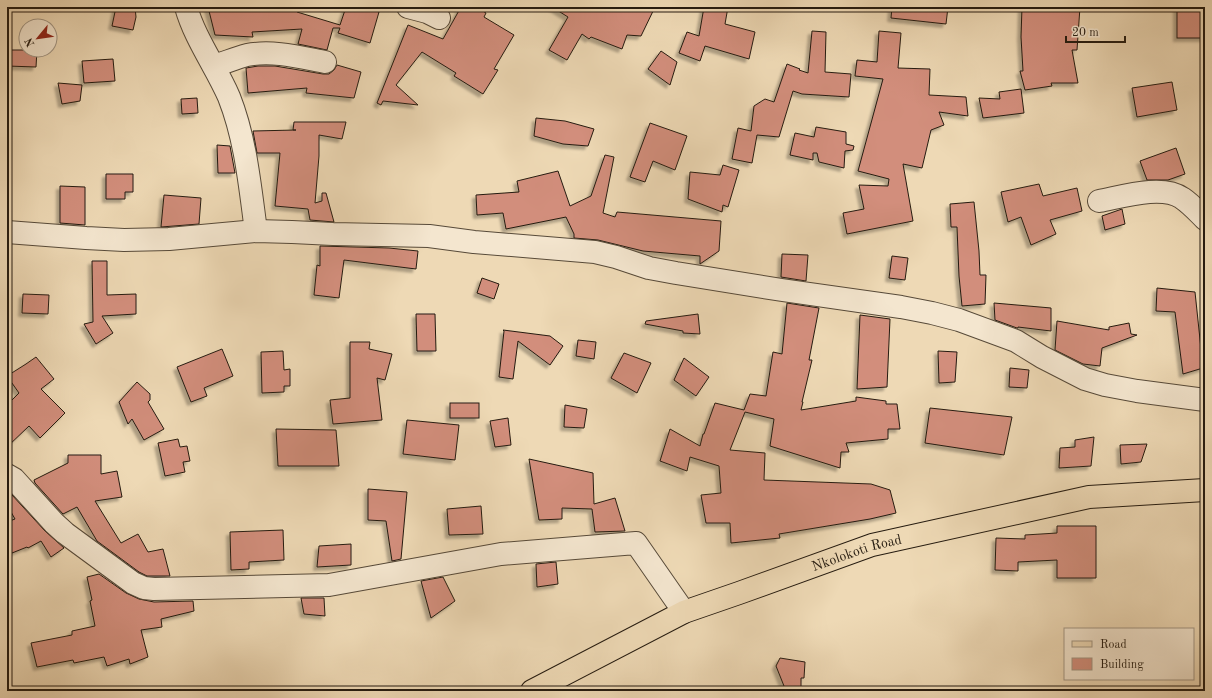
<svg xmlns="http://www.w3.org/2000/svg" width="1212" height="698" viewBox="0 0 1212 698" font-family="'Old Standard TT',serif">
	<style>
		.building { fill: #d28e7c; stroke: #251b10; filter: url(#shadow) }
		.lines { fill: none; stroke-linecap: round; stroke-linejoin: round }
		.minor-casing { stroke: #574a39; stroke-width: 24 }
		.major-casing { stroke: #251b10; stroke-width: 24 }
		.minor { stroke: #f4e6cf; stroke-width: 22 }
		.major { stroke: #eed9b5; stroke-width: 22 }
		.labels { text-anchor: middle; stroke-width: 3; stroke-linejoin: round; paint-order: stroke }
		.street-label { font-size: 14px; fill: #251b10; stroke: #f4e6cf }
	</style>
	<defs>
		<filter id="shadow"><feDropShadow dx="-3.5" dy="3.5" stdDeviation="1" flood-color="#0004"/></filter>
	</defs>
	<rect width="100%" height="100%" fill="#eed9b5"/>
	<filter id="stains"><feTurbulence type="fractalNoise" baseFrequency=".005" numOctaves="4"/><feColorMatrix values="0 0 0 0 .2 0 0 0 0 .09 0 0 0 0 .02 0 0 0 .5 -.17"/></filter>
	<radialGradient id="worn" r=".72"><stop offset=".6" stop-color="#630" stop-opacity="0"/><stop offset="1" stop-color="#630" stop-opacity=".3"/></radialGradient>
	<!-- building -->
	<g class="building">
		<path d="M116,7H135L136,17L133,30L112,26Z"/>
		<path d="M208,7H232L264,9V7H297V12L340,25L346,7H363L379,12L370,43L338,33L340,28H333L327,50L298,44L302,29L252,32L253,37L215,35Z"/>
		<path d="M461,7H476L486,13L484,17L514,35L494,69L498,70L483,94L454,76L456,73L422,52L396,85L418,105L383,101L381,105L377,103L408,25L443,39Z"/>
		<path d="M552,7H655L641,36L627,35L622,49L591,37L589,39L582,34L567,60L549,50L568,17Z"/>
		<path d="M704,7H728L725,24L755,32L749,59L705,46L700,61L679,53L687,32L699,36Z"/>
		<path d="M892,7H948L946,24L891,18Z"/>
		<path d="M1022,7H1080L1077,50H1072L1078,83H1051L1052,86L1025,90L1020,71H1023L1021,37Z"/>
		<rect x="1177" y="7" width="28" height="31"/>
		<path d="M812,31L826,32L825,72L851,74L849,97L802,94L793,91L779,137L757,135L752,163L732,159L738,128L751,131L754,106L765,99L774,102L787,64L800,69L799,70L808,73Z"/>
		<path d="M879,31L901,33L898,68L930,69L929,95L966,97L968,116L939,112L944,125L931,130L922,168L903,164L913,221L847,234L843,213L864,209L859,185L888,186L889,179L858,171L883,79L855,76L857,60L877,62Z"/>
		<path d="M7,50H37L36,67L7,66Z"/>
		<path d="M661,51L677,62L670,85L648,69Z"/>
		<path d="M113,59L115,81L84,83L82,61Z"/>
		<path d="M337,65L361,72L354,98L306,93L307,88L248,93L246,68L258,66H275L323,74H329L334,70Z"/>
		<path d="M1172,82L1177,110L1137,117L1132,88Z"/>
		<path d="M58,83L82,85L80,101L62,104Z"/>
		<path d="M1021,89L1024,113L983,118L979,98L1000,99L999,92Z"/>
		<path d="M197,98L198,113L182,114L181,99Z"/>
		<path d="M536,118L565,121L594,129L588,146L563,144L534,136Z"/>
		<path d="M294,122H346L342,139L319,135V156L315,203L322,201V193H326L334,222L310,220L308,209L275,206L280,153H257L253,131L296,130H293Z"/>
		<path d="M650,123L687,136L675,170L653,161L645,182L630,177Z"/>
		<path d="M816,127L846,132V144L854,146L853,150L845,151L844,168L819,162L817,153H813V160L790,155L795,133L814,137Z"/>
		<path d="M217,145L230,146L235,173H218Z"/>
		<path d="M1176,148L1185,174L1168,180H1147L1140,161Z"/>
		<path d="M605,155L614,157L603,213L615,217L617,212L721,221L719,251L700,264V256L643,251L598,240L574,238V234L566,217L506,229L503,213L477,215L476,195L519,192L517,181L558,171L570,206L591,196Z"/>
		<path d="M723,165L739,170L728,207L723,205L722,212L688,199L690,172L720,175Z"/>
		<path d="M106,174H133V192H125V199H106Z"/>
		<path d="M1039,184L1043,196L1077,188L1082,211L1050,220L1056,234L1031,245L1021,217L1008,222L1001,192Z"/>
		<path d="M60,186L85,187V225L60,223Z"/>
		<path d="M164,195L201,198L199,224L161,227Z"/>
		<path d="M974,202L979,251L980,275H986L985,304L962,306L959,276L957,227H951L950,204Z"/>
		<path d="M1122,209L1125,224L1105,230L1102,216Z"/>
		<path d="M320,246L389,248L418,251L416,269L344,260L339,298L314,295L317,265L320,266Z"/>
		<path d="M782,254L808,255L806,281L781,277Z"/>
		<path d="M892,256L908,258L905,280L889,278Z"/>
		<path d="M92,261H107V295L136,294V314L102,316L113,333L96,344L84,324L93,322Z"/>
		<path d="M482,278L499,284L494,299L477,293Z"/>
		<path d="M1157,288L1195,292L1203,368L1183,374L1175,312L1156,311Z"/>
		<path d="M23,294L49,295L48,314L22,313Z"/>
		<path d="M787,303L819,308L809,360H812L802,402H803L801,410L856,401V397L886,401V404H897L900,429H888V439L846,443L849,452H841L840,468L770,446L774,419L745,412L730,450L765,453L764,480L871,484L890,490L896,513L870,519L779,534L780,538L731,543L730,523H706L701,495L721,493L719,466L690,457L687,471L660,461L670,429L700,446L703,434H704L715,403L744,410L750,394L766,396L773,352L782,354Z"/>
		<path d="M994,303L1051,308V331L1018,327V328H1017L995,320Z"/>
		<path d="M416,314H435L436,351H417Z"/>
		<path d="M698,314L700,334L683,333V331L645,324L646,321Z"/>
		<path d="M860,315L890,319L887,387L857,389Z"/>
		<path d="M1057,321L1109,330V327L1129,323L1131,334L1137,335L1102,348L1100,366L1083,364L1055,350Z"/>
		<path d="M503,330L550,336L563,346L550,365L518,341L513,379L499,377L504,331Z"/>
		<path d="M578,340L596,342L594,359L576,356Z"/>
		<path d="M350,342H370L369,349L392,354L385,380L377,378L382,420L333,424L330,400L350,398Z"/>
		<path d="M222,349L233,376L204,388L207,396L191,402L177,367Z"/>
		<path d="M283,351L284,370L290,369V386H284V392L262,393L261,352Z"/>
		<path d="M938,351L957,352L955,382L939,383Z"/>
		<path d="M624,353L651,363L637,393L611,378Z"/>
		<path d="M36,357L54,379L41,389L65,413L40,438L29,426L7,447V405L19,393L7,376L26,364Z"/>
		<path d="M684,358L709,377L696,396L674,380Z"/>
		<path d="M1010,368L1029,370L1027,388L1009,387Z"/>
		<path d="M137,382L150,394V400L148,402L164,429L144,440L132,419L128,424L119,402Z"/>
		<rect x="450" y="403" width="29" height="15"/>
		<path d="M565,405L587,409L584,428L564,427Z"/>
		<path d="M930,408L1012,417L1004,455L925,443Z"/>
		<path d="M508,418L511,445L495,447L490,421Z"/>
		<path d="M407,420L459,425L455,460L403,454Z"/>
		<path d="M276,429L336,430L339,466H278Z"/>
		<path d="M1094,437L1091,466L1059,468L1060,448L1075,447V440Z"/>
		<path d="M178,439L180,447L187,446L190,461L183,462L185,472L165,476L158,443Z"/>
		<path d="M1147,444L1141,462L1121,464L1120,445Z"/>
		<path d="M68,455H101V474L117,471L122,497L95,501L121,543L138,534L148,552L163,549L170,576H147L139,572L97,541L77,507L63,514L35,483L34,480L68,463Z"/>
		<path d="M529,459L593,473L594,504L615,498L625,531L595,532L592,509L562,508V519L539,520Z"/>
		<path d="M368,489L407,492L401,559L392,561L386,521L368,520Z"/>
		<path d="M12,495L45,531L64,548L51,557L41,541L28,548L27,547L7,555V522L15,519L7,505V498Z"/>
		<path d="M481,506L483,534L449,535L447,509Z"/>
		<path d="M1057,526H1096V578H1057V560L1018,562V571L995,570L996,538L1025,539V535L1057,533Z"/>
		<path d="M283,530L284,560L249,562V569L231,570L230,532Z"/>
		<path d="M351,544V565L317,567L319,546Z"/>
		<path d="M556,562L558,584L537,587L536,564Z"/>
		<path d="M99,574L126,593L139,599L154,602L193,601L194,611L161,619L162,627L141,630L148,657L130,664L129,659L107,666L104,657L74,663L73,660L37,667L31,643L72,635V631L95,626L90,601L92,600L87,577Z"/>
		<path d="M443,577L455,601L431,618L421,581Z"/>
		<path d="M301,598H324L325,616L304,614Z"/>
		<path d="M780,658L805,662L804,678H801V691H786L776,666Z"/>
	</g>
	<g class="lines">
		<defs>
			<g id="minor">
				<path d="M186,7C195,39 216,67 229,97C246,140 250,187 256,231"/>
				<path d="M408,7L427,12L439,18"/>
				<path d="M214,66C224,63 236,58 247,55C273,50 299,57 325,62"/>
				<path d="M1099,201C1121,197 1162,184 1182,198C1191,204 1198,212 1205,219"/>
				<path d="M7,232L86,238L124,240L169,239L256,231L292,232L333,234L429,236L474,242L595,252L616,257L649,268L676,273L782,290L901,307L932,313L959,320L1016,341L1042,357L1085,379L1105,385L1137,391L1205,400"/>
				<path d="M7,475L14,479L54,523L65,533L133,583L144,588L154,589L329,585L501,554L636,543L684,612"/>
			</g>
			<g id="major">
				<path id="s1" d="M532,691L684,612L739,593L872,545L1089,497L1205,490"/>
			</g>
		</defs>
		<!-- minor casing -->
		<use href="#minor" class="minor-casing"/>
		<!-- major casing -->
		<use href="#major" class="major-casing"/>
		<!-- minor -->
		<use href="#minor" class="minor"/>
		<!-- major -->
		<use href="#major" class="major"/>
	</g>
	<g class="labels">
		<!-- street labels -->
		<g class="street-label">
			<text dy="5" stroke="none"><textPath href="#s1" startOffset="354">Nkolokoti Road</textPath></text>
		</g>
	</g>
	<!-- margin -->
	<rect width="1212" height="698" fill="none" stroke="#eed9b5" stroke-width="24"/>
	<rect x="8" y="8" width="1196" height="682" fill="none" stroke="#251b10" stroke-width="2"/>
	<rect x="12" y="12" width="1188" height="674" fill="none" stroke="#251b10"/>
	<!-- legend -->
	<rect x="1064" y="628" width="130" height="52" fill="#f4e6cf" stroke="#a19583"/>
	<rect x="1072" y="641" width="20" height="6" fill="#eed9b5" stroke="#a19583"/>
	<text x="1100" y="648" font-size="12" fill="#251b10">Road</text>
	<rect x="1072" y="658" width="20" height="12" fill="#d28e7c" stroke="#a19583"/>
	<text x="1100" y="668" font-size="12" fill="#251b10">Building</text>
	<!-- north arrow -->
	<g transform="translate(38 38) rotate(241)"><circle r="19" fill="#f4e6cf" stroke="#a19583"/>
	<path d="M0-3L7 15L0 10L-7 15Z" fill="#8f2418"/>
	<text y="-6" font-size="11" font-weight="bold" text-anchor="middle" fill="#251b10">N</text>
	</g>
	<!-- scale -->
	<path d="M1066 36v6h59v-6" fill="none" stroke="#251b10" stroke-width="2"/>
	<text x="1072" y="36" font-size="12" fill="#251b10" stroke="#f4e6cf" stroke-width="3" paint-order="stroke">20 m</text>
	<rect width="100%" height="100%" filter="url(#stains)"/>
	<rect width="100%" height="100%" fill="url(#worn)"/>
</svg>
